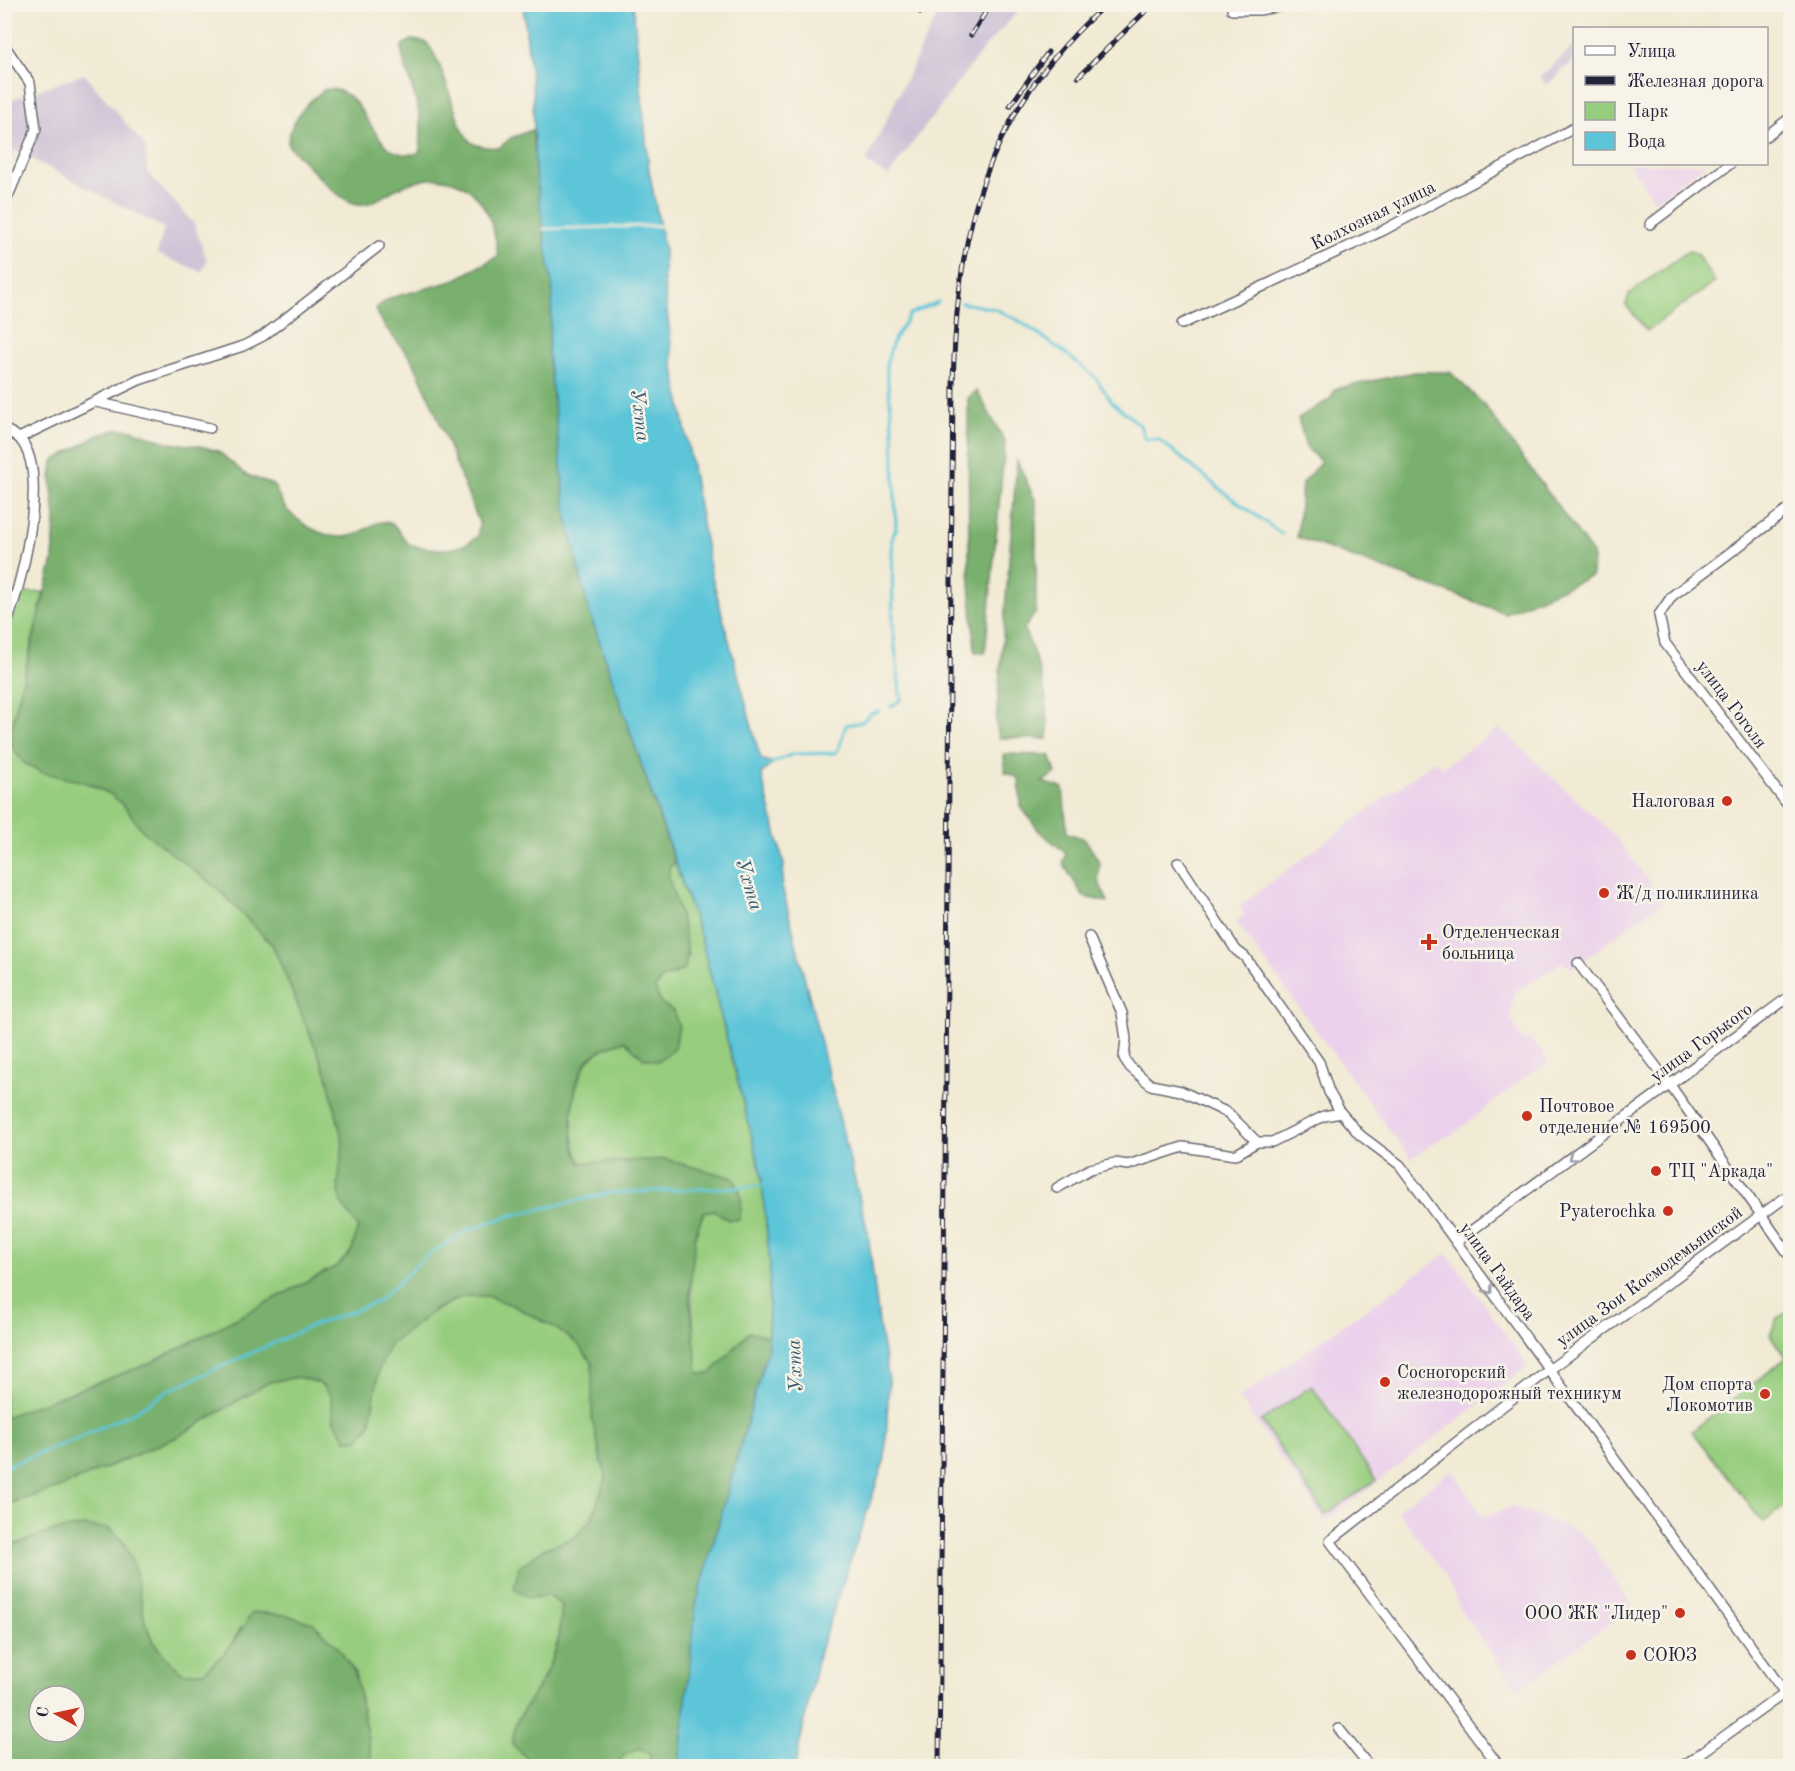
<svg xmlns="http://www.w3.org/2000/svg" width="1795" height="1771" viewBox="0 0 1795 1771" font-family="'Old Standard TT',serif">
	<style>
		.built { fill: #ebd1eb }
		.industrial { fill: #cbbfd5 }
		.green { fill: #97cd7e; stroke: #5c785c; stroke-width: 1.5 }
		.forest { fill: #79b06d; stroke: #4e6954; stroke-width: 1.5; fill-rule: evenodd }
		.water { fill: #5cc5d8; stroke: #3f748a; stroke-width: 1.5 }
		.pier { fill: #f1ead4 }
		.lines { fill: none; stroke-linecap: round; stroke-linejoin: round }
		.stream { stroke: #5cc5d8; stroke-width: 3 }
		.minor-casing { stroke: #6a6871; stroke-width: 12 }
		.minor { stroke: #fff; stroke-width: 9 }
		.rail-casing { stroke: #22223b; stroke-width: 5 }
		.rail { stroke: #f7f3e8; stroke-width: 3; stroke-dasharray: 9; stroke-linecap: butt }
		.oneway { stroke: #9c9ca7 }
		.poi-dot { fill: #c8321e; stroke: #f7f3e8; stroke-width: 2 }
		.labels { text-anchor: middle; stroke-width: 5; stroke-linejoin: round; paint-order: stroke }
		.street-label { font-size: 18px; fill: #22223b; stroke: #f7f3e8 }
		.poi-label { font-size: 18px; fill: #22223b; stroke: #f7f3e8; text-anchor: start }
		.water-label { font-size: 20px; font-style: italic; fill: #365b72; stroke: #f7f3e8 }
	</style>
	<rect width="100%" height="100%" fill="#f7f3e8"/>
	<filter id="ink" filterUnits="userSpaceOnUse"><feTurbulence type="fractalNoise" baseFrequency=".0167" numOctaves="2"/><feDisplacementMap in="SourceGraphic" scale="12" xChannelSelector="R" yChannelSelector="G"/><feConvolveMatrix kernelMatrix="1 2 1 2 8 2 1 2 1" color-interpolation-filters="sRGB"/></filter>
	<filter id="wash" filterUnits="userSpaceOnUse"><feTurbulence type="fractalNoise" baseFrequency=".008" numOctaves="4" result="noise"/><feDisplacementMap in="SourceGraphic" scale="24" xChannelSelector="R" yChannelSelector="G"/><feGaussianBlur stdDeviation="1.35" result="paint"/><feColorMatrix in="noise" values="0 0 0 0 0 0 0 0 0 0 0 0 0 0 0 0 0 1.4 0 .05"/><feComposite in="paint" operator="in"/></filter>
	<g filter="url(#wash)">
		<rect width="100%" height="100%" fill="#f1ead4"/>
		<!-- built -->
		<g class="built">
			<path d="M1629,164H1706L1655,201Z"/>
			<path d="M1500,728L1617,838L1663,901L1572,968L1563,962L1515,992L1512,999L1511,1019L1523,1040L1528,1039L1539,1047L1549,1065L1532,1072L1449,1137L1446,1135L1411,1159L1236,922L1245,915L1239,906L1436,760L1442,768Z"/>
			<path d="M1447,1253L1528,1366L1325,1522L1239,1398Z"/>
			<path d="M1452,1470L1484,1517L1512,1507L1578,1531L1591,1543L1632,1607L1518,1690L1461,1611L1445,1574L1397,1510Z"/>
		</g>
		<!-- industrial -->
		<g class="industrial">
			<path d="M942,5H1024L984,48L888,176L866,162Z"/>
			<path d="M1574,46V60L1547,85L1540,77Z"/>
			<path d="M84,74L145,146L147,172L194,224L207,260L202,272L157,254L164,228L15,150L5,169V102Z"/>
		</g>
		<!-- green -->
		<g class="green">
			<path d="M1688,251L1696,253L1715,282L1647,331L1626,305L1629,294Z"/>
			<path d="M44,592L10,733L13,749L112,795L125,807L143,831L218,889L273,946L327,1075L343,1142L341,1203L358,1227L352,1250L339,1265L151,1363L5,1417V594Z"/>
			<path d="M674,861L701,938L761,1172L770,1264L768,1336L749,1332L710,1375L698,1373C694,1355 695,1339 693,1322C689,1284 688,1247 704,1212L714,1210L728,1220L733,1178L707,1173L581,1163C566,1139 570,1077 592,1057C601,1048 614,1044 625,1041L643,1058L658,1061L674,1048L673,1011L660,1002L655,988L663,978L676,974L688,957L685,938L669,878V869Z"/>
			<path d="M463,1296H487L512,1305L552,1326L578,1344L593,1364L599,1454L607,1478L591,1520L574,1538L543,1549L529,1598L548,1596L563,1605C562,1651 541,1685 516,1722L524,1755L535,1766H373L355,1673L242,1626L227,1651L204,1672L183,1673L169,1661L153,1642L145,1622L135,1568L124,1543H14L5,1548V1505L61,1487L179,1436L269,1382L298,1377L320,1383L331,1396L334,1420L370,1426C375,1402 374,1366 390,1345C404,1327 443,1306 463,1296Z"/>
			<path d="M1790,1310V1502L1763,1523L1692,1431L1786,1358L1770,1335L1777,1319Z"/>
			<path d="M1312,1386L1376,1480L1325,1515L1261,1421Z"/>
			<path d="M639,1748L650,1754V1766H616L623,1756Z"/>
		</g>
		<!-- forest -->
		<g class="forest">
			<path d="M412,40L426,42C447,66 455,129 471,142C479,148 490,147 499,148L511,138L532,130L553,293L548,352L567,517L588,608L674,861L669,869V878C677,907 691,939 685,969L663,978L655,988L660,1002L673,1011L679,1026L674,1049L658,1061L643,1058L625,1041C613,1044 601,1048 591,1057C570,1077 566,1140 581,1163L665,1159L733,1178C743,1193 743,1203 739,1220H728L714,1210L704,1212L696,1231L689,1294L698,1373L710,1374L749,1332L768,1336V1347L696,1605L679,1766H650V1754L639,1748L623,1756L616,1766H535L512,1744L516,1722L547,1673L558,1643L562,1605L548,1596L529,1598L514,1588L519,1567L543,1549L574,1538L591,1520L606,1478L592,1419V1364L578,1344L552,1326L512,1305L487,1296H463L436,1309L390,1345L379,1369L370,1426L357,1440H346L334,1420L331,1396L320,1383L298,1377L269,1382L179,1436L61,1487L5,1505V1417L151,1363L339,1265L352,1250L358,1227L341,1203L338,1185L343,1142L327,1075L273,946L218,889L143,831L125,807L112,795L91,784L41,772L24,763L13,749L10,733L53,560L55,519L51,478L53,461L99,435L118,429L132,430L169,443L200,446L218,451L245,474L273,485C278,493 281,503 287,510C303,526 331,543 354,535C367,531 376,517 392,524C398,527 404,540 410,545C437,550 456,554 478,536L479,522C457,470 439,415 414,364C403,344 382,330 376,308L390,298L453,281L498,256C492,195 457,160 396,189C383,195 373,206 358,204C337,202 304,160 288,145C287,124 308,100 326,89C330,89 336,89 340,91C372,104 373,164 419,153C427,121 411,87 402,55V45Z"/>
			<path d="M1414,372H1450L1484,405L1593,554L1592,576L1505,613L1297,537L1302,483L1321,462L1306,447L1298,418L1330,399L1335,389Z"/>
			<path d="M977,391L1005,442L985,653H975L969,569L968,398Z"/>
			<path d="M1017,461L1036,502V612L1024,629C1041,671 1049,693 1048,739L999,738L996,722Z"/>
			<path d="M1004,754L1050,755L1056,773L1042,782L1063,788L1067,833L1085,839L1100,863L1098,880L1108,902L1084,897L1063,864L1066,853L1039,831L1021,807L1019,778L1005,772Z"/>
			<path d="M84,1526L112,1529L124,1543L135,1568L145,1622L153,1642L169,1661L183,1673L204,1672L227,1651L253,1612L286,1615L313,1623L338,1647L355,1673L373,1766H5V1548L53,1531ZM39,1696H75V1732H39Z"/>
		</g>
		<!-- water -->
		<path class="water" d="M523,5H633L649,171L664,248V284L673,362L711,573L758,750L761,759L773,763L761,774L784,864L782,887L868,1233L880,1332L889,1381L885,1458L818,1656L795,1766H679L696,1605L768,1347L770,1264L761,1172L701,938L588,608L567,517L548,352L553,293L535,170L533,94Z"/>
		<!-- pier -->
		<path class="pier" d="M663,224V227L542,230V228Z"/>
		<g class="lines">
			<!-- stream -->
			<g class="stream">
				<path d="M962,303L995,309L1018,320L1061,350L1095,377L1113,403L1140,425L1145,439H1158L1230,497L1282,534"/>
				<path d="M891,707L901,700L893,629L892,538L896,529L893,429L886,365L893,341L910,314L938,302"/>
				<path d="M770,764L793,754L835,753L839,748L846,725L862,722L870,714L879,711"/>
				<path d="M4,1467L76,1439L136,1411L167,1391L309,1327L377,1302L429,1254L469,1230L509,1216L610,1193L764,1186"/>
			</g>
		</g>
	</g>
	<g filter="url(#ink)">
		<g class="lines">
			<defs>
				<g id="minor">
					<path d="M1232,10H1259L1293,4"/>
					<path d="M4,45L30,83L36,129L4,206"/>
					<path d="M1766,136L1790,118"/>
					<path d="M1650,224L1730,164"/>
					<path d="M1182,324L1384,230L1574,128"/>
					<path d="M96,402L210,428"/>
					<path d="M4,429C9,432 16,435 20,439C51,475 20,590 4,631"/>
					<path d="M19,438L139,380L243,346L263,336L379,246"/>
					<path d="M1790,508L1672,596L1659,615L1665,643L1790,808"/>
					<path d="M1178,862L1236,950L1245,957L1319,1062L1329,1092L1341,1113L1360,1135L1400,1165L1785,1693L1790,1705"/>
					<path d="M1089,937L1122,1013L1126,1039L1124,1058L1130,1067L1151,1085L1181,1091L1228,1113L1257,1142"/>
					<path d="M1578,963L1670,1085L1790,1256"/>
					<path d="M1057,1188L1090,1169L1115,1163L1128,1165L1183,1147L1235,1155L1257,1142H1272L1324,1116L1341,1113"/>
					<path d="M1456,1242L1790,996"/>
					<path d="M1339,1729L1369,1766"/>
					<path d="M1499,1766L1330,1541L1549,1370L1790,1194"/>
					<path d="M1683,1766L1790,1689"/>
				</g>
			</defs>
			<!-- minor casing -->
			<use href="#minor" class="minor-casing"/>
			<!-- minor -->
			<use href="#minor" class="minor"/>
			<defs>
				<g id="rail">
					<path d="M920,12L923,4"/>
					<path d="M971,35L991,4"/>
					<path d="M1078,77L1153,4"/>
					<path d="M1010,106L1048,52"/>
					<path d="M939,1766L953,386C957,227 984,115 1106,4"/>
				</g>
			</defs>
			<!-- rail casing -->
			<use href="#rail" class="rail-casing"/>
			<!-- rail -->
			<use href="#rail" class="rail"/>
		</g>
		<!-- one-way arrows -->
		<defs><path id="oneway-chevron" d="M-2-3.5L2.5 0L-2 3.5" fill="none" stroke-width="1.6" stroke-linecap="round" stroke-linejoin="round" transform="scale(1.5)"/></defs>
		<g class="oneway">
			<use href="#oneway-chevron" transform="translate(1572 1157) rotate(144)"/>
			<use href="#oneway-chevron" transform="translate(1489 1290) rotate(53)"/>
		</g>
	</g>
	<!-- markers -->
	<g class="poi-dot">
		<circle cx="1727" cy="801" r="6"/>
		<circle cx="1604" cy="893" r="6"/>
		<path d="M1426 933h6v6h6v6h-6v6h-6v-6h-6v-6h6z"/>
		<circle cx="1527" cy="1116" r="6"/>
		<circle cx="1656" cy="1171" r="6"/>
		<circle cx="1668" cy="1211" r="6"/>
		<circle cx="1385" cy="1382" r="6"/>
		<circle cx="1765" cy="1394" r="6"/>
		<circle cx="1680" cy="1613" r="6"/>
		<circle cx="1631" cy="1655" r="6"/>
	</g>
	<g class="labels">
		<!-- street labels -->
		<g class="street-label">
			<text transform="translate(1373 215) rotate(-26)" y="6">Колхозная улица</text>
			<text transform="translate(1732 704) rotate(53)" y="6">улица Гоголя</text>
			<text transform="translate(1701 1042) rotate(-36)" y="6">улица Горького</text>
			<text transform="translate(1498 1271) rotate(54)" y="6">улица Гайдара</text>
			<text transform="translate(1649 1276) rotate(-36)" y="6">улица Зои Космодемьянской</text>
		</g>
		<!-- poi labels -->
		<g class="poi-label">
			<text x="1715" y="807" text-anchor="end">Налоговая</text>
			<text x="1616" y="899">Ж/д поликлиника</text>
			<text x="1442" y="938">Отделенческая<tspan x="1442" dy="21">больница</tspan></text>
			<text x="1539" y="1112">Почтовое<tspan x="1539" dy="21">отделение № 169500</tspan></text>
			<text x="1668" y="1177">ТЦ "Аркада"</text>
			<text x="1656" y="1217" text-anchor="end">Pyaterochka</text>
			<text x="1397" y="1378">Сосногорский<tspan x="1397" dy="21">железнодорожный техникум</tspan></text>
			<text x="1753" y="1390" text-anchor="end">Дом спорта<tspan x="1753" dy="21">Локомотив</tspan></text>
			<text x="1668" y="1619" text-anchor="end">ООО ЖК "Лидер"</text>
			<text x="1643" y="1661">СОЮЗ</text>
		</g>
		<!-- water labels -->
		<g class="water-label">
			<text transform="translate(641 415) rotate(83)" y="7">Ухта</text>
			<text transform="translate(750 884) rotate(73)" y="7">Ухта</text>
			<text transform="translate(794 1366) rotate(-93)" y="7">Ухта</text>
		</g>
	</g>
	<!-- margin -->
	<rect width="1795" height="1771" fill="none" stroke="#f7f3e8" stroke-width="24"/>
	<!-- legend -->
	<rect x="1573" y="27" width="195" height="138" fill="#f7f3e8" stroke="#a29fa3" stroke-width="1.5"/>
	<rect x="1585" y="46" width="30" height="9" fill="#ffffff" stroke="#a29fa3" stroke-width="1.5"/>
	<text x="1627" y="57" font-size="18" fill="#22223b">Улица</text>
	<rect x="1585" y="76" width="30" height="9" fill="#22223b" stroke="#a29fa3" stroke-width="1.5"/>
	<text x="1627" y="87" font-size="18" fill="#22223b">Железная дорога</text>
	<rect x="1585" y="102" width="30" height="18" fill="#97cd7e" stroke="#a29fa3" stroke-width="1.5"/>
	<text x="1627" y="117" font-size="18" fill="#22223b">Парк</text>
	<rect x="1585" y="132" width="30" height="18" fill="#5cc5d8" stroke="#a29fa3" stroke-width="1.5"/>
	<text x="1627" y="147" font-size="18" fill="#22223b">Вода</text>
	<!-- north arrow -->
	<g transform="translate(57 1714) rotate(278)"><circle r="28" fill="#f7f3e8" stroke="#a29fa3" stroke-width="1.5"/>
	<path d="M0-4.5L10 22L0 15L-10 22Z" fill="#c8321e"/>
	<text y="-9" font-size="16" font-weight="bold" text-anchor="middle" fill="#22223b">С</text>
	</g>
</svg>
